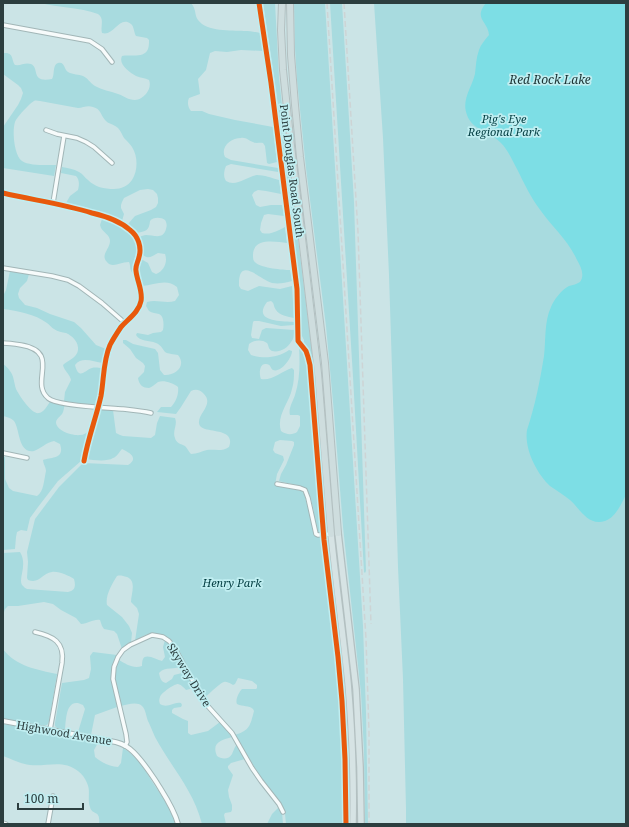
<svg xmlns="http://www.w3.org/2000/svg" width="629" height="827" viewBox="0 0 629 827" font-family="'Noto Serif',serif">
	<style>
		.green { fill: #a8dbdf; fill-rule: evenodd }
		.water { fill: #7ddee5 }
		.lines { fill: none; stroke-linecap: round; stroke-linejoin: round }
		.minor-casing { stroke: #a2b6b7; stroke-width: 5.5 }
		.tertiary-casing { stroke: #a2b6b7; stroke-width: 6 }
		.trunk-casing { stroke: #b3c0c1; stroke-width: 8 }
		.motorway-casing { stroke: #b3c0c1; stroke-width: 8 }
		.minor { stroke: #f7fbfb; stroke-width: 3.5 }
		.tertiary { stroke: #f7fbfb; stroke-width: 4 }
		.trunk { stroke: #d6e3e4; stroke-width: 5.5 }
		.motorway { stroke: #ceddde; stroke-width: 6 }
		.rail { stroke: #cdd4d5; stroke-width: 1.5; stroke-dasharray: 6 3; stroke-linecap: butt }
		.cycleway-casing { stroke: #c0eef1; stroke-width: 8 }
		.cycleway { stroke: #e8590c; stroke-width: 5 }
		.labels { text-anchor: middle; stroke-width: 3.5; stroke-linejoin: round; paint-order: stroke }
		.park-label { font-size: 11px; font-style: italic; fill: #003c40; stroke: #c0eef1 }
		.street-label { font-size: 11px; fill: #2c3e3f; stroke: #c0eef1 }
		.water-label { font-size: 12px; font-style: italic; fill: #1b3233; stroke: #c0eef1 }
	</style>
	<rect width="100%" height="100%" fill="#cbe4e6"/>
	<!-- green -->
	<g class="green">
		<path d="M40,3H191C197,10 194,15 198,20C207,32 231,30 244,31C250,31 255,32 260,33L263,51L241,50L227,52L215,51L210,53L206,70L198,79L200,94L189,98C187,102 188,108 191,111H202L209,114L235,120L273,127L277,162L269,164L267,163L265,146L263,143C260,142 256,144 253,142C249,141 246,137 241,138C231,138 220,147 225,157L231,160L278,168V172L231,164L226,166C224,171 223,176 226,181C236,187 246,177 257,175C264,175 272,178 279,180L281,194L266,191L258,190L254,192L252,195L256,205L260,207L271,205H282L284,216L268,214L264,215L261,223L260,230L262,233C271,235 277,231 285,227L287,243C276,242 253,237 253,255C253,258 253,261 256,263C262,268 283,270 290,270L292,281C285,283 279,284 272,283C259,279 238,255 239,286L241,289L248,291L259,286L280,289L292,286L294,318C288,317 279,315 276,310C273,306 275,304 271,301L267,302C252,322 281,321 294,322V325L281,326L259,321H254L253,322L251,335L252,338L259,339L262,330L266,328L294,330C294,334 294,339 291,342C288,348 279,353 272,351C268,349 269,346 267,343C262,339 253,340 249,344L248,350L251,355C263,359 278,358 289,350L292,351C292,358 281,373 273,370C270,368 271,364 266,364C259,363 259,375 261,379C272,381 282,371 292,368L294,370C294,376 294,383 292,389C289,403 276,416 281,431C286,435 293,435 297,432L300,426V416L298,415H290C288,409 293,401 295,395C300,380 300,363 299,347H301C306,352 308,358 309,365L320,505L321,513L322,514L316,425L311,365L308,354L304,347V340L301,334L300,289L277,98L263,3H275L279,77L285,133L314,368L326,531L342,663L348,747L349,824H286L285,814L283,807L274,794L261,778L235,735C250,730 250,726 254,711L253,709C249,705 243,707 237,704C235,700 239,692 242,689H256L257,688V685L252,681L238,678L235,684L233,685C231,684 227,681 224,682C220,683 208,695 204,698L178,650C172,641 162,631 149,634C144,635 139,638 135,641L139,614L137,608L131,602C131,594 137,581 127,577C123,576 120,575 117,576C112,584 105,596 107,605L122,617L129,626L132,633L131,643L122,649L117,634L114,631L104,629L102,626L100,620C93,619 88,624 81,624L76,618L61,610L53,604L44,602L18,606H8L5,609L3,615V553L20,552C28,565 18,578 22,585C24,587 25,588 27,589L68,592C75,591 76,586 74,579C69,576 59,571 52,572C41,574 40,584 28,580L27,578L28,562L27,552L35,519L59,487L83,463L128,465C139,458 130,453 122,449C119,452 117,457 113,458C107,462 93,460 86,459L88,447L98,411L100,409L113,410L116,433L120,435L123,436L151,438L155,435L157,423L160,416L175,418C178,425 172,431 175,438C176,443 181,444 185,446C187,448 189,452 191,454C197,454 202,451 207,450C215,449 222,452 229,447C235,431 216,432 205,429C202,428 199,426 199,423C198,413 215,404 203,393C199,389 195,389 191,391L181,407L176,414L157,412L161,407H171C176,402 179,394 178,387C173,383 164,380 158,382C155,384 152,387 149,388C143,388 139,385 138,378L144,372L145,366L143,363L136,358L130,349L123,343V340H126L133,344L155,349L158,353L160,370L164,375C175,376 187,366 178,355C174,354 168,354 165,352C162,348 161,345 156,343C149,340 140,342 136,335L137,333L148,335L153,333L161,332L163,330C164,325 164,316 159,314C156,313 152,313 149,311L146,306L147,302C157,299 165,304 175,301L179,295L177,287C167,278 154,285 142,286C138,275 137,271 141,259L148,263L152,272L156,274C164,271 168,262 165,254L158,253C152,256 149,260 143,255V246L140,237C141,236 144,235 146,235C154,235 163,240 166,229C167,226 167,223 165,220C161,217 153,217 150,221C149,230 147,231 137,233L128,224L135,216L151,210L156,207L158,203V198L157,194L153,190L148,189L140,190L124,198L122,202L121,205V208L124,214L122,221L99,212L66,203L70,196L78,190C79,186 80,180 76,176L61,173L62,167C67,168 74,169 79,172C83,174 85,178 88,180C95,187 104,189 114,189C121,189 128,186 132,180C138,171 138,156 132,147C130,144 127,141 124,138C122,135 121,131 118,128C114,124 108,124 105,120C100,114 101,109 93,107C87,105 83,108 78,108L40,101C38,101 36,100 34,101C29,104 17,117 15,122C12,131 14,155 22,161C29,166 47,165 56,165L54,176L3,168V127L18,105L21,99L23,93L21,88L18,85L3,74V53C14,52 11,59 15,65C21,66 25,62 31,64C40,68 30,83 52,79C55,75 52,65 58,63C65,61 64,70 68,72C73,75 79,74 83,76C88,78 90,83 95,86C102,90 110,91 118,94C124,96 128,100 135,100C139,100 143,97 146,94C149,90 151,85 149,80C145,78 141,78 136,76C129,72 118,64 122,56C130,54 144,59 148,49C149,46 149,43 149,40L147,38L136,36C134,33 134,26 131,24C119,15 114,37 102,33C100,26 105,19 98,14C79,7 59,8 40,3ZM280,440L292,441L294,442V445L286,465L281,474L279,481C308,489 307,481 314,512L309,511L304,494L302,491L277,486L275,485L277,474L284,460L283,456L275,453L273,450L275,442Z"/>
		<path d="M294,3H325L363,626L366,713L368,824H365L364,751L361,693L343,527L334,413L326,326L306,168L297,80L295,48Z"/>
		<path d="M330,3H342L354,202L356,264L366,571L365,573L364,572L353,377Z"/>
		<path d="M374,3H626V824H406V809L403,679L398,567L394,432L389,275L383,138Z"/>
		<path d="M102,219C117,225 139,233 138,252C137,260 132,266 134,274C129,271 131,266 129,262C122,262 118,265 113,265C111,265 108,264 107,262C100,255 110,249 110,241C110,235 104,233 101,228L100,225Z"/>
		<path d="M10,271L29,274L27,281L20,288L18,294L19,298L25,305L37,308L50,314L74,322L81,328L96,345L106,349L103,363C93,362 82,356 75,365C79,381 85,370 92,368C95,367 99,368 102,368L99,393L96,405H88L64,401L65,392L71,380C70,374 64,371 63,365C68,360 77,358 78,350C79,343 73,336 66,333C62,332 58,332 54,329C52,328 50,325 47,323C35,314 18,311 3,309V296L6,290Z"/>
		<path d="M3,364C6,366 8,368 10,371C14,376 14,383 16,389C19,395 32,415 39,413C44,412 47,406 50,402L65,405C64,406 64,410 63,412C62,416 57,417 56,422C56,431 73,436 80,435C84,435 86,433 89,431L83,458L81,461L58,481L38,507L30,518L27,531L21,530L17,532L16,537L15,549L3,550V457H5V479L9,488L13,491L37,496C44,492 44,479 46,471C46,467 43,464 43,460C52,457 65,459 60,444L54,441C47,442 40,449 34,451C18,454 20,429 14,421C11,418 7,417 3,416Z"/>
		<path d="M165,640L174,650L183,666C175,670 165,666 159,673C160,678 161,682 166,683L172,679L174,675L186,672L194,688L186,690C184,688 182,685 178,684C174,684 161,693 160,697C159,700 159,701 160,704C168,709 174,701 181,703L182,705L181,707L174,708L172,710V713L183,719L188,721V733L191,735L208,731L220,722L232,737C222,740 211,742 217,756C221,759 229,760 232,754C234,750 234,748 237,744L245,759L231,763L228,766V768L233,775L228,790L229,797L232,805V810L231,812L225,813L224,815L226,824H202C193,789 171,767 155,737C153,732 151,728 149,723C146,718 146,709 142,706C137,701 126,705 121,706C117,689 112,677 119,660C126,664 133,669 142,666C142,664 142,661 143,659C146,653 157,660 162,661L165,657L163,647Z"/>
		<path d="M3,649C15,666 38,670 57,674L49,722L47,725L42,726L3,719Z"/>
		<path d="M93,652L117,655C107,671 114,689 117,707L95,715L91,735L78,732L85,709L83,705C66,696 66,719 65,730L58,729L55,726V723L62,683L84,680L89,678L91,669L90,656Z"/>
		<path d="M3,724L99,741L94,750L95,757C101,762 110,767 118,767L121,763L123,748C137,756 145,770 153,783C162,796 171,809 175,824H99C101,809 92,816 90,807C87,799 91,791 87,783C85,778 82,774 78,771C63,759 46,767 30,765C20,764 12,759 3,756Z"/>
		<path d="M279,807L282,812L283,824H267L272,814Z"/>
	</g>
	<!-- water -->
	<path class="water" d="M486,3H626V495C621,504 616,517 605,521C588,526 581,510 570,500C564,495 557,491 550,486C537,474 524,449 527,430C535,406 540,381 544,356C546,340 544,322 551,307C554,300 561,290 569,286C573,285 577,284 580,282C585,275 581,267 577,260C568,240 553,228 541,211C531,198 524,183 517,169C512,160 508,150 501,143C491,132 472,130 467,115C461,100 472,87 475,74C476,66 476,58 479,50C481,44 485,40 489,35C488,21 473,19 486,3Z"/>
	<g class="lines">
		<defs>
			<g id="minor">
				<path d="M259,3L271,83L297,289L298,341"/>
				<path d="M3,25L90,41L102,49L112,62"/>
				<path d="M46,130L57,134L77,138L86,142L94,147L112,163"/>
				<path d="M3,193C33,200 63,204 92,213C105,216 120,221 130,230C138,236 142,247 139,257C138,262 135,266 136,271C137,281 143,291 141,301C139,312 128,319 121,327C117,333 113,339 110,345C103,361 104,379 101,396C96,418 88,438 84,461"/>
				<path d="M53,203L64,136"/>
				<path d="M3,268L52,276L68,280L79,286L102,303L125,323"/>
				<path d="M3,343C9,343 15,344 21,345C62,352 29,382 48,398C56,406 110,408 123,409C132,410 142,411 151,413"/>
				<path d="M3,453L27,458"/>
				<path d="M277,484L300,488L305,490L308,498L316,534L318,535L331,534"/>
				<path d="M35,632C53,636 65,642 62,663L50,730"/>
				<path d="M125,746L127,742L126,734L113,679L114,667L118,657L123,650L130,645L152,635L158,636L163,637L169,641L174,647L205,703L232,733L252,768L261,781L279,804L283,812"/>
				<path d="M3,823L6,824"/>
				<path d="M48,824L53,796"/>
			</g>
			<path id="tertiary" d="M3,721L110,741C117,742 124,744 130,749C141,758 149,771 157,783C165,796 174,809 178,824"/>
			<g id="trunk">
				<path d="M338,533L356,689L360,767L361,824"/>
				<path d="M331,534C336,584 343,633 348,683C352,730 354,777 353,824"/>
			</g>
			<g id="motorway">
				<path d="M282,3L281,30L283,70L290,137L318,373L331,534"/>
				<path d="M290,3L291,55L295,105L300,157L325,363L338,533"/>
			</g>
		</defs>
		<!-- minor casing -->
		<use href="#minor" class="minor-casing"/>
		<!-- tertiary casing -->
		<use href="#tertiary" class="tertiary-casing"/>
		<!-- trunk casing -->
		<use href="#trunk" class="trunk-casing"/>
		<!-- motorway casing -->
		<use href="#motorway" class="motorway-casing"/>
		<!-- minor -->
		<use href="#minor" class="minor"/>
		<!-- tertiary -->
		<use href="#tertiary" class="tertiary"/>
		<!-- trunk -->
		<use href="#trunk" class="trunk"/>
		<!-- motorway -->
		<use href="#motorway" class="motorway"/>
		<!-- rail -->
		<g class="rail">
			<path d="M327,3L366,639L369,732V824"/>
			<path d="M344,3L358,232L371,624"/>
		</g>
		<defs>
			<g id="cycleway">
				<path d="M259,3L271,83L297,289L298,341L306,351L308,357L310,365L324,540L338,657L342,701L345,759L346,824"/>
				<path d="M3,193C33,200 63,204 92,213C105,216 120,221 130,230C138,236 142,247 139,257C138,262 135,266 136,271C137,281 143,291 141,301C139,312 128,319 121,327C117,333 113,339 110,345C103,361 104,379 101,396C96,418 88,438 84,461"/>
			</g>
		</defs>
		<!-- cycleway casing -->
		<use href="#cycleway" class="cycleway-casing"/>
		<!-- cycleway -->
		<use href="#cycleway" class="cycleway"/>
	</g>
	<g class="labels">
		<!-- park labels -->
		<g class="park-label">
			<text x="504" y="123">Pig's Eye<tspan x="504" dy="13">Regional Park</tspan></text>
			<text x="232" y="587">Henry Park</text>
		</g>
		<!-- street labels -->
		<g class="street-label">
			<text transform="translate(292 171) rotate(83)" y="4">Point Douglas Road South</text>
			<text transform="translate(189 675) rotate(58)" y="4">Skyway Drive</text>
			<text transform="translate(64 733) rotate(10)" y="4">Highwood Avenue</text>
		</g>
		<!-- water labels -->
		<g class="water-label">
			<text x="550" y="84">Red Rock Lake</text>
		</g>
	</g>
	<!-- border -->
	<rect width="629" height="827" fill="none" stroke="#2c3e3f" stroke-width="8"/>
	<!-- scale -->
	<path d="M18 803v6h65v-6" fill="none" stroke="#2c3e3f" stroke-width="2"/>
	<text x="24" y="803" font-size="12" fill="#2c3e3f" stroke="#c0eef1" stroke-width="3" paint-order="stroke">100 m</text>
</svg>
